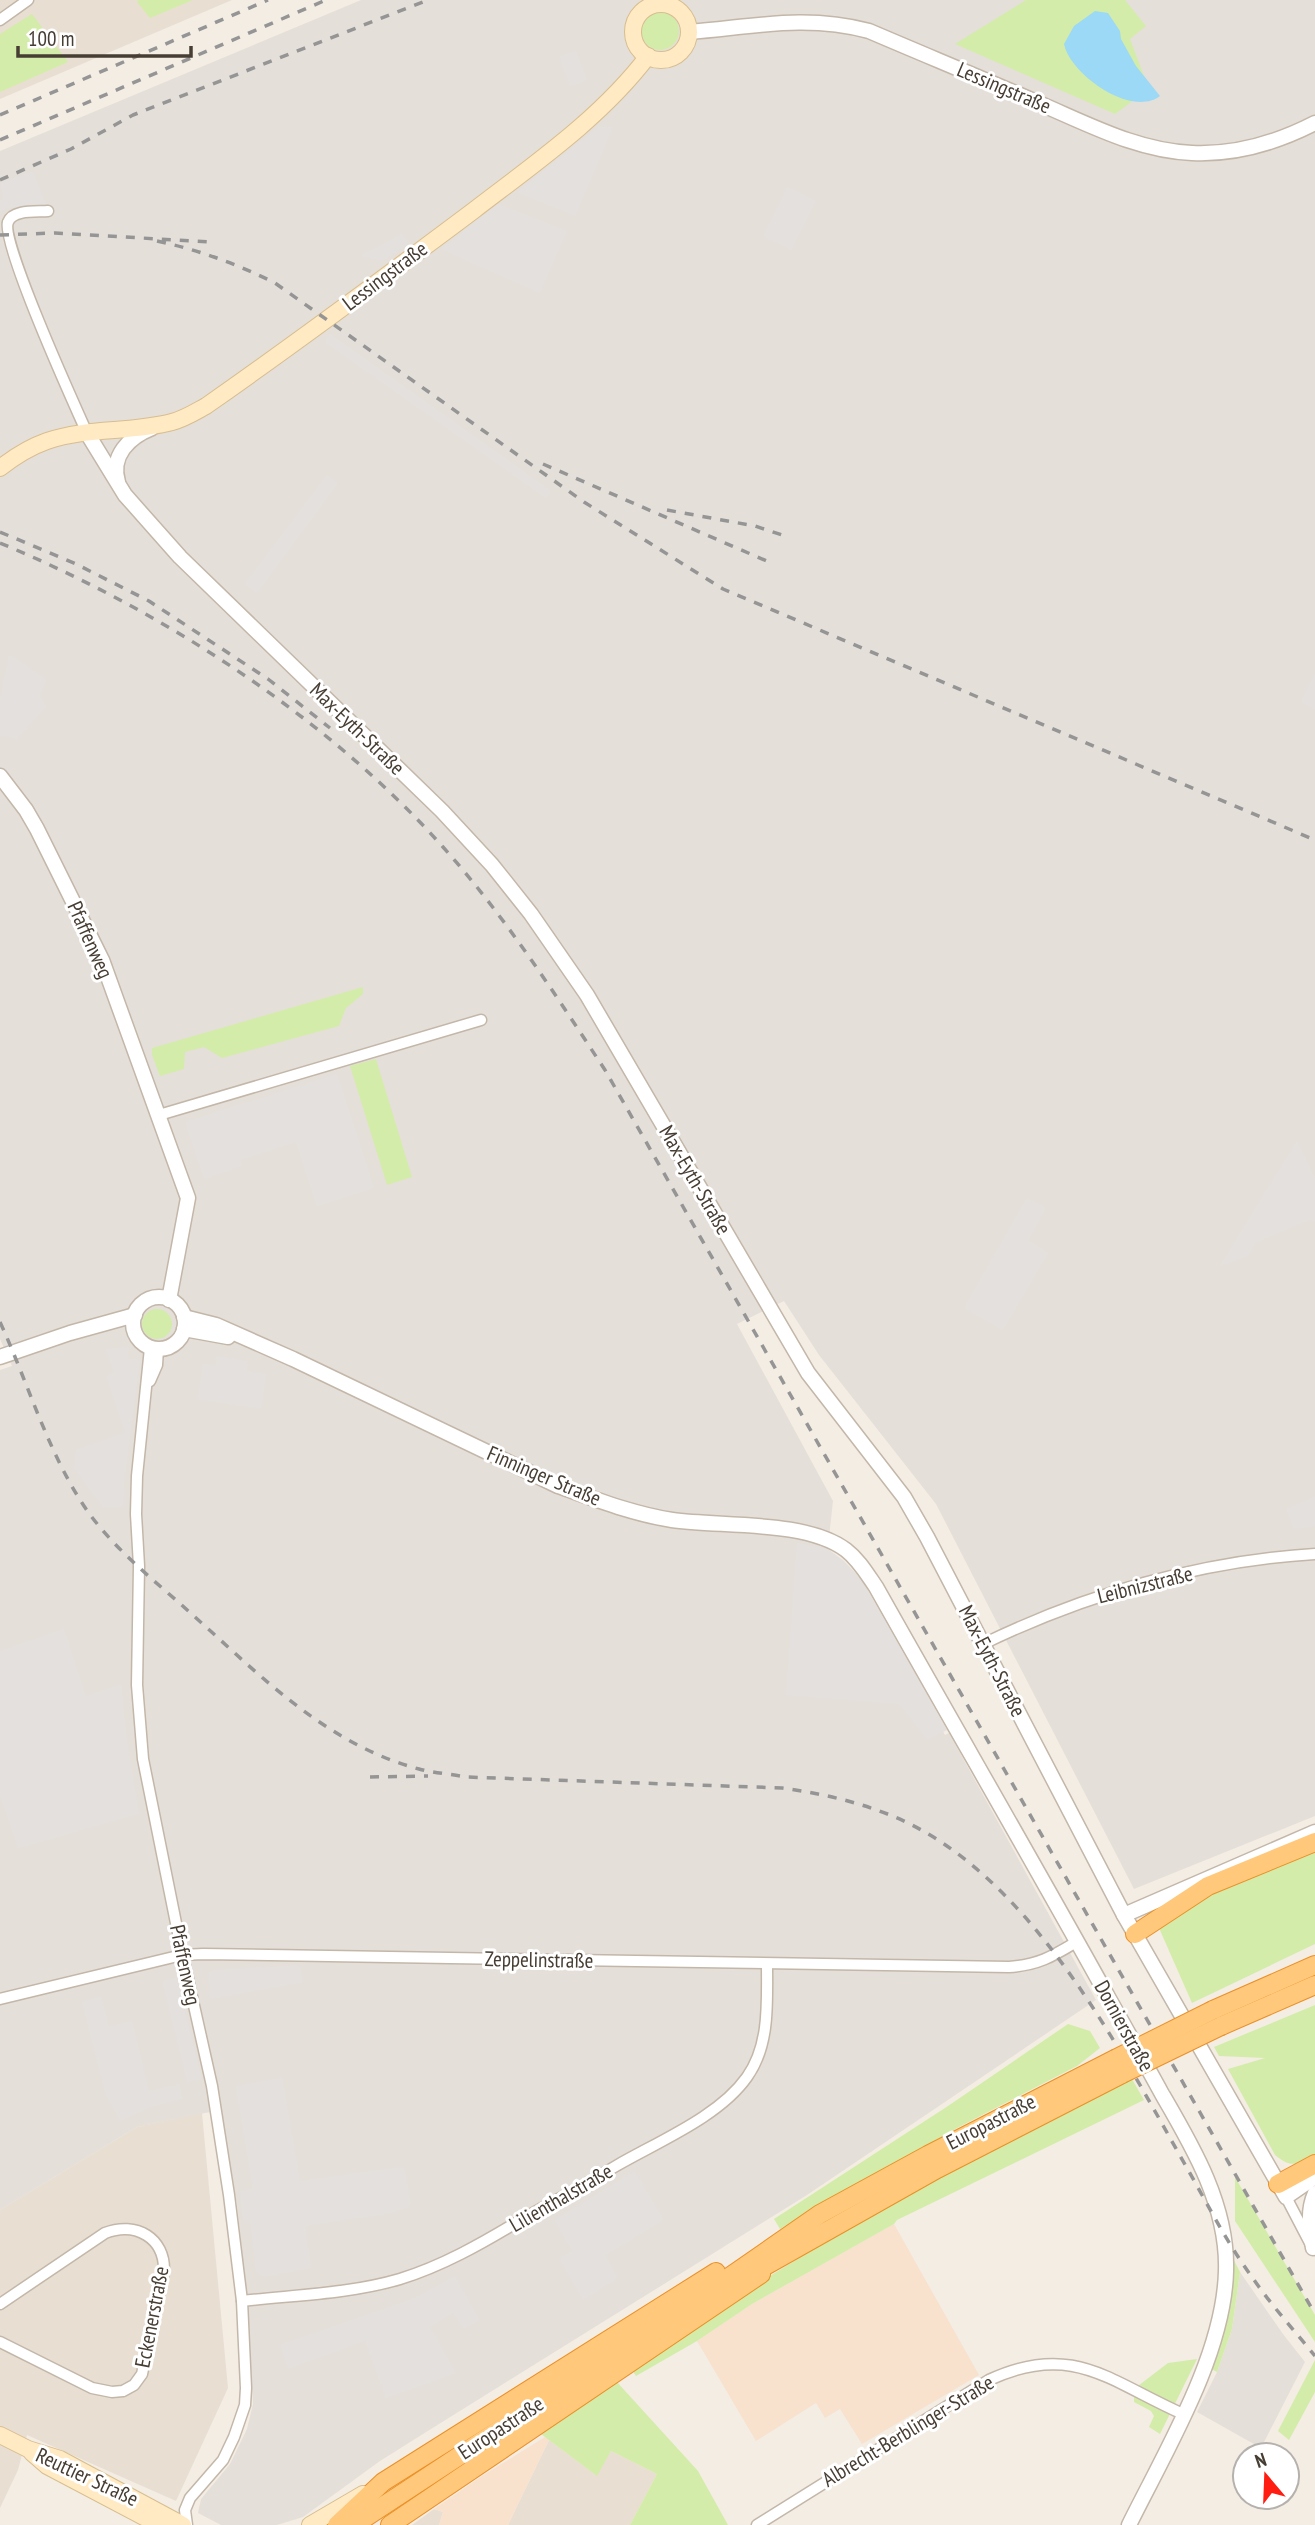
<svg xmlns="http://www.w3.org/2000/svg" width="1315" height="2525" viewBox="0 0 1315 2525" font-family="'PT Sans Narrow',sans-serif">
	<style>
		.residential { fill: #e8dfd2 }
		.commercial { fill: #f8e1cd }
		.industrial { fill: #e5dfd9 }
		.green { fill: #d4eca9 }
		.parking { fill: #e4e0dd }
		.water { fill: #9bd9f6 }
		.lines { fill: none; stroke-linecap: round; stroke-linejoin: round }
		.minor-casing { stroke: #c3b7a9; stroke-width: 13 }
		.tertiary-casing { stroke: #c3b7a9; stroke-width: 17 }
		.secondary-casing { stroke: #d7be90; stroke-width: 18 }
		.trunk-casing { stroke: #ea9028; stroke-width: 20 }
		.minor { stroke: #fff; stroke-width: 10 }
		.tertiary { stroke: #fff; stroke-width: 14 }
		.secondary { stroke: #ffeac3; stroke-width: 16 }
		.trunk { stroke: #ffc87b; stroke-width: 18 }
		.rail { stroke: #959595; stroke-width: 3.5; stroke-dasharray: 9 9; stroke-linecap: butt }
		.trunk-bridge-casing { stroke: #ea9028; stroke-width: 20; stroke-linecap: butt }
		.trunk-bridge { stroke: #ffc87b; stroke-width: 18 }
		.labels { text-anchor: middle; stroke-width: 6; stroke-linejoin: round; paint-order: stroke }
		.street-label { font-size: 21px; fill: #463d33; stroke: #fff }
	</style>
	<rect width="100%" height="100%" fill="#f4ede4"/>
	<!-- residential -->
	<g class="residential">
		<path d="M0,0H232L0,99Z"/>
		<path d="M202,2113L228,2388L176,2501L27,2435L18,2470L0,2508V2210L137,2127Z"/>
		<path d="M549,2440L596,2475L611,2451L657,2474L630,2525H508Z"/>
		<path d="M434,2509L443,2512L439,2525H412Z"/>
	</g>
	<!-- commercial -->
	<g class="commercial">
		<path d="M894,2224L979,2375L862,2444L840,2409L825,2418L816,2403L756,2441L697,2341L752,2304Z"/>
		<path d="M545,2437L549,2440L508,2525H439L443,2512L434,2509L482,2476Z"/>
	</g>
	<!-- industrial -->
	<g class="industrial">
		<path d="M361,0H1315V1816L1134,1889L936,1504L819,1355L784,1301L737,1324L833,1501L827,1556L903,1661L945,1735L949,1733L1096,2000L807,2195L423,2434L380,2461L303,2517L277,2525H221L198,2513L201,2499L230,2464L247,2429L253,2404L246,2288L237,2205L220,2110L137,2127L0,2210V1370L12,1366L0,1339V151Z"/>
		<path d="M1240,2272L1283,2334L1305,2362L1261,2448L1197,2412L1217,2372L1232,2329Z"/>
	</g>
	<!-- green -->
	<g class="green">
		<path d="M139,0H193L150,18L137,2Z"/>
		<path d="M1026,0H1125L1146,26L1130,39L1149,89L1115,114L955,44Z"/>
		<circle cx="660" cy="31" r="19"/>
		<path d="M32,14L68,62L0,92V34Z"/>
		<path d="M363,987V994L346,1008L339,1026L222,1058L204,1047L185,1052L184,1069L160,1076L152,1055V1048Z"/>
		<path d="M376,1059L412,1177L387,1185L350,1066Z"/>
		<circle cx="157" cy="1324" r="15"/>
		<path d="M1315,1847V1944L1192,2003L1159,1928L1202,1899Z"/>
		<path d="M1315,2005V2156C1296,2164 1292,2169 1275,2155L1228,2069L1265,2058L1219,2056L1214,2047Z"/>
		<path d="M1068,2024L1090,2031L1100,2048L1077,2066L959,2127L780,2229L774,2219L948,2106Z"/>
		<path d="M1129,2074L1144,2100L897,2220L894,2224L752,2304L697,2341L636,2376L630,2367L752,2287L905,2193Z"/>
		<path d="M1235,2177L1315,2315V2342L1235,2221Z"/>
		<path d="M1228,2249L1240,2272L1232,2329L1217,2372L1204,2365Z"/>
		<path d="M1197,2359L1160,2434L1149,2427L1154,2416L1151,2411L1134,2402V2389L1168,2363Z"/>
		<path d="M1315,2360V2392L1289,2440L1278,2431Z"/>
		<path d="M616,2381L698,2471L728,2525H630L657,2474L611,2451L597,2476L541,2434Z"/>
	</g>
	<!-- parking -->
	<g class="parking">
		<path d="M576,51L587,80L570,86L559,57Z"/>
		<path d="M598,127H613L576,216L517,192Z"/>
		<path d="M33,171L46,204L8,208L0,212V201L3,199L0,183Z"/>
		<path d="M787,187L816,201L792,250L763,236Z"/>
		<path d="M498,204L567,231L540,293L441,249Z"/>
		<path d="M403,234L408,244L383,261L360,256Z"/>
		<path d="M330,334L551,491L546,498L325,342Z"/>
		<path d="M327,475L338,483L257,593L245,584Z"/>
		<path d="M9,654L47,680L40,694L46,707L17,739L0,735V701Z"/>
		<path d="M1315,673V709L1301,702Z"/>
		<path d="M337,1074L374,1188L317,1206L296,1142L240,1160L242,1166L204,1179L185,1122Z"/>
		<path d="M1297,1141L1315,1179V1221L1309,1220L1255,1243L1248,1256L1220,1266Z"/>
		<path d="M1027,1198L1046,1208L1028,1241L1048,1253L1003,1330L964,1308Z"/>
		<path d="M129,1347L128,1359L140,1360L125,1474L123,1507H103L74,1469L76,1450L125,1433L106,1376L114,1373L106,1349Z"/>
		<path d="M217,1356L248,1361L247,1371L266,1374L261,1409L198,1399L203,1364L216,1366Z"/>
		<path d="M1315,1497V1526L1294,1529L1286,1509Z"/>
		<path d="M797,1543L828,1549L844,1561L862,1580L947,1730L927,1740L899,1704L786,1695Z"/>
		<path d="M64,1629L86,1696L121,1685L128,1749L139,1814L18,1848L0,1796V1651Z"/>
		<path d="M300,1965L303,1982L210,1999L208,1973L214,1970Z"/>
		<path d="M177,1978L202,2079L187,2082L162,1981Z"/>
		<path d="M101,1997L109,2027L132,2021L149,2091L179,2084L182,2099L153,2106L120,2121L106,2095L82,2002Z"/>
		<path d="M282,2078L300,2181L404,2167L411,2206L391,2213L305,2226L311,2268L262,2277L256,2271L250,2220L243,2221L240,2191L253,2189L236,2086Z"/>
		<path d="M635,2171L664,2220L605,2255L618,2278L583,2300L559,2259L572,2251L554,2220Z"/>
		<path d="M455,2276L480,2320L463,2329L453,2313L430,2327L456,2373L386,2398L365,2341L288,2369L280,2345L415,2298Z"/>
	</g>
	<!-- water -->
	<path class="water" d="M1095,11L1108,13L1120,31L1121,39L1136,66L1160,96C1131,118 1070,74 1064,44L1074,26Z"/>
	<g class="lines">
		<defs>
			<g id="minor">
				<path d="M0,20L28,0"/>
				<path d="M48,211C37,212 13,209 8,222C0,241 74,404 87,433"/>
				<path d="M159,1115L481,1020"/>
				<path d="M150,1348L137,1476L136,1514L139,1566L137,1685L143,1759L180,1943L212,2086L229,2195L242,2301L246,2388L245,2405L234,2437L223,2460L190,2498L185,2510L187,2525"/>
				<path d="M150,1381L157,1365L158,1349"/>
				<path d="M983,1644C1086,1594 1200,1561 1315,1554"/>
				<path d="M0,1999L182,1955L203,1954L1009,1967C1039,1965 1053,1956 1078,1941"/>
				<path d="M1286,2197L1310,2243"/>
				<path d="M242,2301C294,2295 349,2294 400,2279C442,2266 481,2244 519,2221C551,2203 584,2185 616,2166C657,2142 719,2117 747,2077C770,2045 767,2002 767,1964"/>
				<path d="M0,2304L105,2233C136,2221 165,2238 164,2271L142,2374L134,2385L123,2391L112,2392L92,2388L0,2342"/>
				<path d="M757,2525L989,2380C1073,2341 1110,2382 1183,2414"/>
			</g>
			<g id="tertiary">
				<path d="M689,32C753,27 805,14 869,31C925,55 981,78 1036,102C1086,123 1137,151 1192,153C1235,155 1278,142 1315,123"/>
				<path d="M87,433L125,495L180,557L442,811L492,865L531,914L587,995L808,1373L904,1497L927,1537L1124,1915L1286,2197L1315,2177"/>
				<path d="M118,482C110,456 129,437 152,428"/>
				<path d="M0,776L26,810L37,829L102,960L188,1198L169,1300"/>
				<circle cx="159" cy="1323" r="26"/>
				<path d="M184,1317L216,1325L293,1359L558,1486C595,1499 633,1514 672,1520C722,1527 806,1520 846,1550C859,1560 867,1574 876,1587C953,1724 1032,1860 1108,1997C1126,2029 1144,2061 1162,2094C1193,2147 1228,2206 1226,2271C1224,2355 1166,2450 1129,2525"/>
				<path d="M184,1329L228,1337"/>
				<path d="M0,1357L70,1333L135,1315"/>
				<path d="M1124,1915L1315,1832"/>
				<path d="M1313,2248C1310,2228 1307,2211 1315,2193"/>
			</g>
			<g id="secondary">
				<circle cx="661" cy="32" r="28"/>
				<path d="M0,468C14,457 30,447 47,441C87,427 131,433 172,422C184,419 195,412 206,406C296,343 385,277 473,211C534,164 601,118 648,56"/>
				<path d="M0,2435L28,2449L60,2459L183,2525"/>
				<path d="M32,2453L47,2466L159,2525"/>
				<path d="M310,2525L363,2494"/>
			</g>
			<g id="trunk">
				<path d="M1135,1934L1208,1886L1315,1842"/>
				<path d="M1213,2010L1315,1965"/>
				<path d="M1221,2026L1315,1985"/>
				<path d="M1278,2184L1315,2164"/>
				<path d="M749,2275L937,2169L1122,2074"/>
				<path d="M337,2525L383,2482L716,2272"/>
				<path d="M354,2525L683,2309L820,2214L928,2155L1115,2059"/>
				<path d="M390,2525L761,2274"/>
			</g>
		</defs>
		<!-- minor casing -->
		<use href="#minor" class="minor-casing"/>
		<!-- tertiary casing -->
		<use href="#tertiary" class="tertiary-casing"/>
		<!-- secondary casing -->
		<use href="#secondary" class="secondary-casing"/>
		<!-- trunk casing -->
		<use href="#trunk" class="trunk-casing"/>
		<!-- minor -->
		<use href="#minor" class="minor"/>
		<!-- tertiary -->
		<use href="#tertiary" class="tertiary"/>
		<!-- secondary -->
		<use href="#secondary" class="secondary"/>
		<!-- trunk -->
		<use href="#trunk" class="trunk"/>
		<!-- rail -->
		<g class="rail">
			<path d="M0,115L268,0"/>
			<path d="M0,140L326,0"/>
			<path d="M0,180L71,149L133,115L428,0"/>
			<path d="M0,235L55,233L211,242"/>
			<path d="M157,241C199,250 237,264 275,283L584,502L723,589L1315,840"/>
			<path d="M543,464L769,562"/>
			<path d="M667,510L755,526L785,536"/>
			<path d="M0,532L76,564L149,601L268,679L330,728"/>
			<path d="M0,543C161,610 326,716 443,847C504,915 555,994 605,1070L1315,2314"/>
			<path d="M0,1322C28,1383 47,1450 84,1506C110,1545 150,1577 185,1608C256,1671 324,1744 419,1769C434,1773 451,1774 466,1777L782,1788C819,1793 855,1801 890,1815C1029,1871 1117,2045 1187,2168C1208,2205 1227,2243 1252,2277C1271,2305 1294,2330 1315,2356"/>
			<path d="M370,1777L428,1776"/>
		</g>
		<defs>
			<g id="trunk-bridge">
				<path d="M1115,2059L1213,2010"/>
				<path d="M1122,2074L1221,2026"/>
			</g>
		</defs>
		<!-- trunk-bridge casing -->
		<use href="#trunk-bridge" class="trunk-bridge-casing"/>
		<!-- trunk-bridge -->
		<use href="#trunk-bridge" class="trunk-bridge"/>
	</g>
	<g class="labels">
		<!-- street labels -->
		<g class="street-label">
			<text transform="translate(1004 88) rotate(23)" y="7">Lessingstraße</text>
			<text transform="translate(385 276) rotate(-37)" y="7">Lessingstraße</text>
			<text transform="translate(357 729) rotate(44)" y="7">Max-Eyth-Straße</text>
			<text transform="translate(90 940) rotate(66)" y="7">Pfaffenweg</text>
			<text transform="translate(695 1180) rotate(60)" y="7">Max-Eyth-Straße</text>
			<text transform="translate(544 1476) rotate(23)" y="7">Finninger Straße</text>
			<text transform="translate(1145 1585) rotate(-14)" y="7">Leibnizstraße</text>
			<text transform="translate(992 1661) rotate(63)" y="7">Max-Eyth-Straße</text>
			<text transform="translate(539 1960) rotate(1)" y="7">Zeppelinstraße</text>
			<text transform="translate(185 1965) rotate(78)" y="7">Pfaffenweg</text>
			<text transform="translate(1124 2026) rotate(61)" y="7">Dornierstraße</text>
			<text transform="translate(991 2122) rotate(-27)" y="7">Europastraße</text>
			<text transform="translate(561 2198) rotate(-30)" y="7">Lilienthalstraße</text>
			<text transform="translate(152 2317) rotate(-79)" y="7">Eckenerstraße</text>
			<text transform="translate(501 2428) rotate(-33)" y="7">Europastraße</text>
			<text transform="translate(908 2431) rotate(-31)" y="7">Albrecht-Berblinger-Straße</text>
			<text transform="translate(87 2477) rotate(25)" y="7">Reuttier Straße</text>
		</g>
	</g>
	<!-- north arrow -->
	<g transform="translate(1266 2476) rotate(341)"><circle r="33" fill="#ffffff" stroke="#b5b1ad" stroke-width="2"/>
	<path d="M0-5L12 26L0 18L-12 26Z" fill="#ff1c10"/>
	<text y="-10" font-size="19" font-weight="bold" text-anchor="middle" fill="#463d33">N</text>
	</g>
	<!-- scale -->
	<path d="M18 46v10h173v-10" fill="none" stroke="#463d33" stroke-width="3.5"/>
	<text x="28" y="46" font-size="21" fill="#463d33" stroke="#ffffff" stroke-width="5" paint-order="stroke">100 m</text>
</svg>
